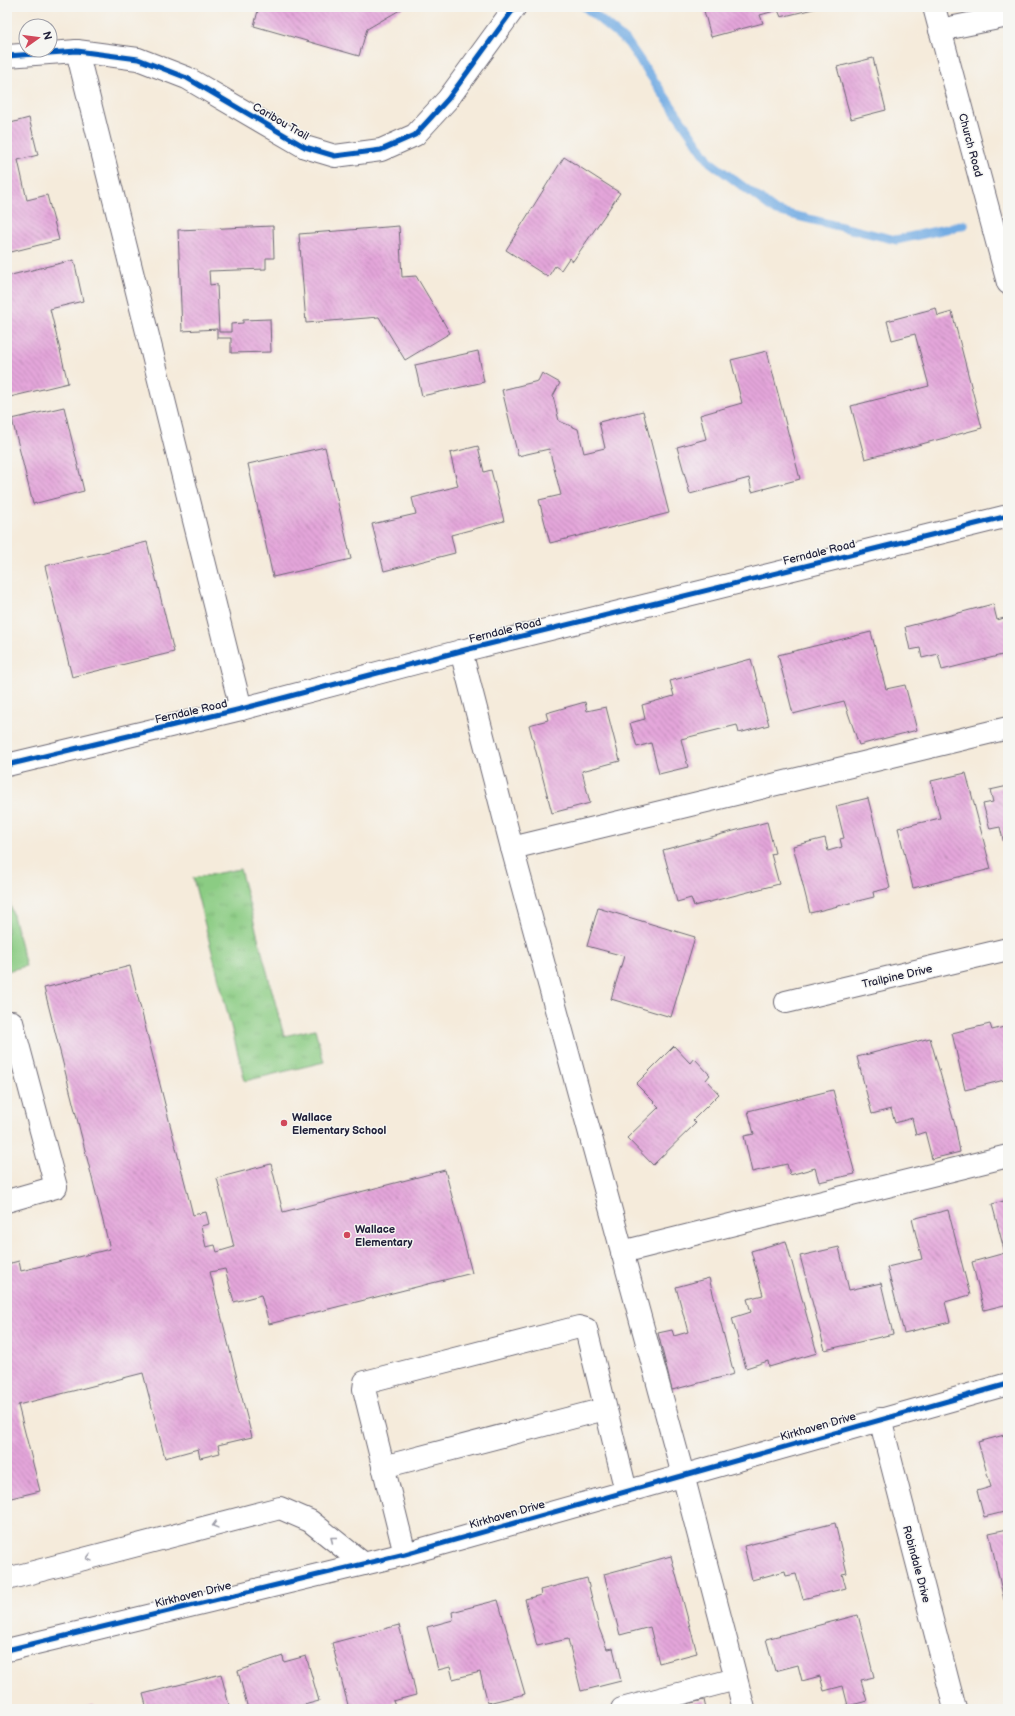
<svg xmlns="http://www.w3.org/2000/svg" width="1015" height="1716" viewBox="0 0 1015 1716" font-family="'Balsamiq Sans',sans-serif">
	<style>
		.grass { fill: #8bcc83; stroke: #56775f }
		.park { fill: url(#park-tufts); stroke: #56775f }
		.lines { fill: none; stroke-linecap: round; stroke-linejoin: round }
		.stream { stroke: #73ace3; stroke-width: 9 }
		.building { fill: url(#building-back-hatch) }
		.minor-casing { stroke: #6c6873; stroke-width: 24 }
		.minor { stroke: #fff; stroke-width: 22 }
		.cycleway-casing { stroke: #f6f6f2; stroke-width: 8 }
		.cycleway { stroke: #0057b8; stroke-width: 5 }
		.oneway { stroke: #9c9ca7 }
		.poi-dot { fill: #d1495b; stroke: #f6f6f2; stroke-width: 1.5 }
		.labels { text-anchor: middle; stroke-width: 3; stroke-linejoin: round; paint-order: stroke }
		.street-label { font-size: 11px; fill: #22223b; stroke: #f6f6f2 }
		.poi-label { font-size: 11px; font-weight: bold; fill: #22223b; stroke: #f6f6f2; text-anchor: start }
	</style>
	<defs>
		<pattern id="park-tufts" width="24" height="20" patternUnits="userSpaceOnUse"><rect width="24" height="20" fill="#8bcc83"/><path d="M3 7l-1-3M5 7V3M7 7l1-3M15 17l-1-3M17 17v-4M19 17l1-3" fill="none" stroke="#78af72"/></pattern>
		<pattern id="building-back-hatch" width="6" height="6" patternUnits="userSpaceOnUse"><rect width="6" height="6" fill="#e4a6da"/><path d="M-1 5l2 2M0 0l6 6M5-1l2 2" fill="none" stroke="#b887b2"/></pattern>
	</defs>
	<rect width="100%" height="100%" fill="#f6f6f2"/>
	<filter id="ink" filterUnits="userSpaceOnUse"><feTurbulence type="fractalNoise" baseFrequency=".025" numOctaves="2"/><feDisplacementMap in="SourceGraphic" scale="8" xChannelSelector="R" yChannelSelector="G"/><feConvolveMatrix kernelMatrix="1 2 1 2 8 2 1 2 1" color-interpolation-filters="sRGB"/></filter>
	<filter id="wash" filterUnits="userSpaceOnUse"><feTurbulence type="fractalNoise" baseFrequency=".012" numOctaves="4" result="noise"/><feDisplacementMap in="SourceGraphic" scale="16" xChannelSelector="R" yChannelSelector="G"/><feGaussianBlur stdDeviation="0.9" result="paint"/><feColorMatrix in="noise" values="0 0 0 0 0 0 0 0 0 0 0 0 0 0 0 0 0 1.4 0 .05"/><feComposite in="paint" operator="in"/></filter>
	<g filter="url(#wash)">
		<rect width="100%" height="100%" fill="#f5ebdb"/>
		<!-- grass -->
		<path class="grass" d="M7,892L26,966L7,971Z"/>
		<!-- park -->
		<path class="park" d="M240,869L284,1036L315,1029L324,1062L245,1081L193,878Z"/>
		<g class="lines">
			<!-- stream -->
			<path class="stream" d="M585,7L628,43L710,162L776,211L896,240L964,225"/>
		</g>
		<g id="blocks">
			<!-- building -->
			<g class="building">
				<path d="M259,7H405L367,29L359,56L254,26Z"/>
				<path d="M703,7H817V8L781,17L778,10L760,15L763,23L711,37Z"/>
				<path d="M873,58L886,110L851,119L837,67Z"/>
				<path d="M29,118L38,155L18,160L27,200L47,195L59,240L7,253V124Z"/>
				<path d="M564,157L620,193L573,261L569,258L561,270L555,266L548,277L506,250Z"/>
				<path d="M273,226L274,258H266V269L209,271L210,285L217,284L219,332H231V324L243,323V320L270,319L271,352L231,353V338H217V329L182,331L178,230Z"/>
				<path d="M399,226L402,277L416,276L450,333L405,360L379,317L306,323L299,234Z"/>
				<path d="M74,260L83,301L50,309L68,383L10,397L7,385V276Z"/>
				<path d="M936,308L938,316L952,312L982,428L865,459L851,406L929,386L915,334L892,340L887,321Z"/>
				<path d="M478,351L484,382L422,396L415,365Z"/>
				<path d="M767,351L800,479L752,492L749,478L690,494L677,447L706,439L700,415L742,403L731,360Z"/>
				<path d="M542,373L560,383L553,396L559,421L578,429L584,453L605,448L599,422L643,411L669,513L550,543L539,500L561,495L549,449L518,456L502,390L538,381Z"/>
				<path d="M64,407L84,491L33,504L12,419Z"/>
				<path d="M478,446L484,472L491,470L504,521L451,535L455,553L384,571L372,524L416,514L412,498L458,486L450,453Z"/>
				<path d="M325,447L351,559L273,577L248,464Z"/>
				<path d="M147,542L174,652L72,677L45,566Z"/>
				<path d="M993,604L997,620L1008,617V675L1002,655L942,670L938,654L922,658L920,648L910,650L905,627Z"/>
				<path d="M871,632L886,689L905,685L917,730L859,745L844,701L793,714L778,655Z"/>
				<path d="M751,659L769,725L739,733L737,725L681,739L688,767L659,774L651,743L637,747L630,723L645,719L642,705L674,696L670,681Z"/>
				<path d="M585,702L587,711L606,707L620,761L582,771L590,803L552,813L529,725L548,720L546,713Z"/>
				<path d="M966,773L991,869L913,888L898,828L940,818L931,781Z"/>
				<path d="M1008,786V857H1007L1000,827L990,829L983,804L993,802L990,790Z"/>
				<path d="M868,798L890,888L873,892L874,897L810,913L793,846L825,838L828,851L842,847L840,839L844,838L836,806Z"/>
				<path d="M767,822L775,853L771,854L779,884L694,906L691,898L677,902L663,850Z"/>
				<path d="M598,908L695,937L671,1017L611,999L624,956L587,946Z"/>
				<path d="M130,966L193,1215L206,1212L209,1224L201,1226L206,1247L215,1245L217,1252L234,1247L217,1178L271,1164L283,1212L445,1170L472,1273L269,1324L261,1295L234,1302L225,1269L210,1272L252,1437L218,1445L220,1453L200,1458L198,1449L165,1458L143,1373L18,1405L40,1491L7,1499V1264L19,1261L21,1271L110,1249L44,988Z"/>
				<path d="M990,1024L992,1030L1008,1026V1079L965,1090L952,1033Z"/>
				<path d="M930,1038L955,1125L960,1152L932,1159L925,1132L916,1135L912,1118L895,1123L891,1109L872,1114L857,1057Z"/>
				<path d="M674,1046L690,1063L694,1058L710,1075L706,1080L719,1094L693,1120L696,1123L653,1165L627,1138L659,1107L636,1084Z"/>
				<path d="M833,1090L855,1174L819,1182L815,1168L790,1175L787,1164L752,1172L744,1136L754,1134L748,1111Z"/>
				<path d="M1008,1200V1304L984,1310L972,1262L1005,1253L992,1204Z"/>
				<path d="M948,1210L970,1295L945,1302L950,1322L904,1333L887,1267L922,1259L912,1219Z"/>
				<path d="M786,1241L817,1353L769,1367L768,1361L746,1368L732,1318L751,1312L747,1299L763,1295L751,1251Z"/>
				<path d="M839,1247L849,1290L881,1283L893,1334L825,1350L800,1256Z"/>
				<path d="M709,1278L734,1374L672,1390L658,1333L672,1330L674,1336L688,1332L676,1287Z"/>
				<path d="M1008,1434V1511L984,1517L977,1491L991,1487L978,1442Z"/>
				<path d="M835,1523L847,1573L842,1574L846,1588L803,1599L796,1574L786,1576L785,1571L752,1580L744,1546Z"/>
				<path d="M1008,1529V1599L1004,1600L989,1533Z"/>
				<path d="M671,1556L697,1653L659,1663L650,1627L620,1635L604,1574Z"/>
				<path d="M587,1578L599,1628L607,1649L613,1648L621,1681L581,1691L568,1639L537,1646L525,1599L541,1595L540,1590Z"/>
				<path d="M498,1600L525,1694L488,1703L480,1672L453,1679L450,1667L438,1670L427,1627L453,1620L452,1612Z"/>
				<path d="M858,1615L874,1677L861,1680L867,1701L848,1706L843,1686L824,1691L820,1676L802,1681L798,1665L775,1671L766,1639Z"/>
				<path d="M399,1625L412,1676L416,1695L393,1701L395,1706L383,1709H349L332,1643Z"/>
				<path d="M283,1656L284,1662L306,1656L319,1701L289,1709H248L238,1671Z"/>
				<path d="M221,1674L230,1709H147L143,1694Z"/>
				<path d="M704,1700L706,1709H669V1708Z"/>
				<path d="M94,1705L95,1709H80V1708Z"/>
			</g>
		</g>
	</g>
	<g filter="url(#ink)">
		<use href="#blocks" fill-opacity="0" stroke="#6c6873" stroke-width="1"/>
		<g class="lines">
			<defs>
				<g id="minor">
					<path d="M934,7L1008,283"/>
					<path d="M940,30L1008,16"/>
					<path d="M77,51L241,709"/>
					<path d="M7,56L77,51L138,59L187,78L305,147L335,156L381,150L415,135L448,99L515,7"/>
					<path d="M461,651L512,848L683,1475L744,1709"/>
					<path d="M7,765L241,709L461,651L1008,516"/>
					<path d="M512,848L1008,728"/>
					<path d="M786,1002L1008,949"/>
					<path d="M7,1023L12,1022L56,1187L7,1201"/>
					<path d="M622,1252L1008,1156"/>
					<path d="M880,1419L955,1709"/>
					<path d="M383,1467L605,1409"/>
					<path d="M405,1554L364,1389L365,1382L579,1327L586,1329L626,1491"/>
					<path d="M7,1579L280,1508L310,1521L364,1564"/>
					<path d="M7,1650L405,1554L1008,1384"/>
					<path d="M622,1709L736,1679"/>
				</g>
			</defs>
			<!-- minor casing -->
			<use href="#minor" class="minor-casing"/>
			<!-- minor -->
			<use href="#minor" class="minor"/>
			<defs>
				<g id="cycleway">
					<path d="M7,56L77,51L138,59L187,78L305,147L335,156L381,150L415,135L448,99L515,7"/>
					<path d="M7,765L241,709L461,651L1008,516"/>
					<path d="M7,1650L405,1554L1008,1384"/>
				</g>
			</defs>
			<!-- cycleway casing -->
			<use href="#cycleway" class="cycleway-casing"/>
			<!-- cycleway -->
			<use href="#cycleway" class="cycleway"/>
		</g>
		<!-- one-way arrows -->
		<defs><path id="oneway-chevron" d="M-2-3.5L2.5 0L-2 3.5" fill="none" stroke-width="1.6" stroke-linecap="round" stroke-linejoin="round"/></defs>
		<g class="oneway">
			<use href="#oneway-chevron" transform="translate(215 1525) rotate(165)"/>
			<use href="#oneway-chevron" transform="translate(333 1539) rotate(-142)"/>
			<use href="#oneway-chevron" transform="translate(89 1558) rotate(165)"/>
		</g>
	</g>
	<!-- markers -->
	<g class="poi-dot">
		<circle cx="284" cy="1123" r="4"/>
		<circle cx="347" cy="1235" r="4"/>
	</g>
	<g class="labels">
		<!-- street labels -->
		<g class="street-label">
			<text transform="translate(281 121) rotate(30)" y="4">Caribou Trail</text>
			<text transform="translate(971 145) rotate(75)" y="4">Church Road</text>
			<text transform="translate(819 552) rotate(-14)" y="4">Ferndale Road</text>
			<text transform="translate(505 630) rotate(-14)" y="4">Ferndale Road</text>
			<text transform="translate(191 711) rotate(-13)" y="4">Ferndale Road</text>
			<text transform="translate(897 976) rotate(-13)" y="4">Trailpine Drive</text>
			<text transform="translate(818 1426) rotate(-16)" y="4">Kirkhaven Drive</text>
			<text transform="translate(507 1514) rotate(-16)" y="4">Kirkhaven Drive</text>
			<text transform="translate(917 1564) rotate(75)" y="4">Robindale Drive</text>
			<text transform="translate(193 1594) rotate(-14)" y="4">Kirkhaven Drive</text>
		</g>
		<!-- poi labels -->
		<g class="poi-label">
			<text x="292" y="1121">Wallace<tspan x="292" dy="13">Elementary School</tspan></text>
			<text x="355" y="1233">Wallace<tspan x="355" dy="13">Elementary</tspan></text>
		</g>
	</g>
	<!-- margin -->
	<rect width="1015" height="1716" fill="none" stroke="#f6f6f2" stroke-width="24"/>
	<!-- north arrow -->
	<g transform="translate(38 38) rotate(76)"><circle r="19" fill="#f6f6f2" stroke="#a1a1a9"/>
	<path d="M0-3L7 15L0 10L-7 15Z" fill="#d1495b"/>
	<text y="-6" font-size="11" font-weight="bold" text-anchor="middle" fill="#22223b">N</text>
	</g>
</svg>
